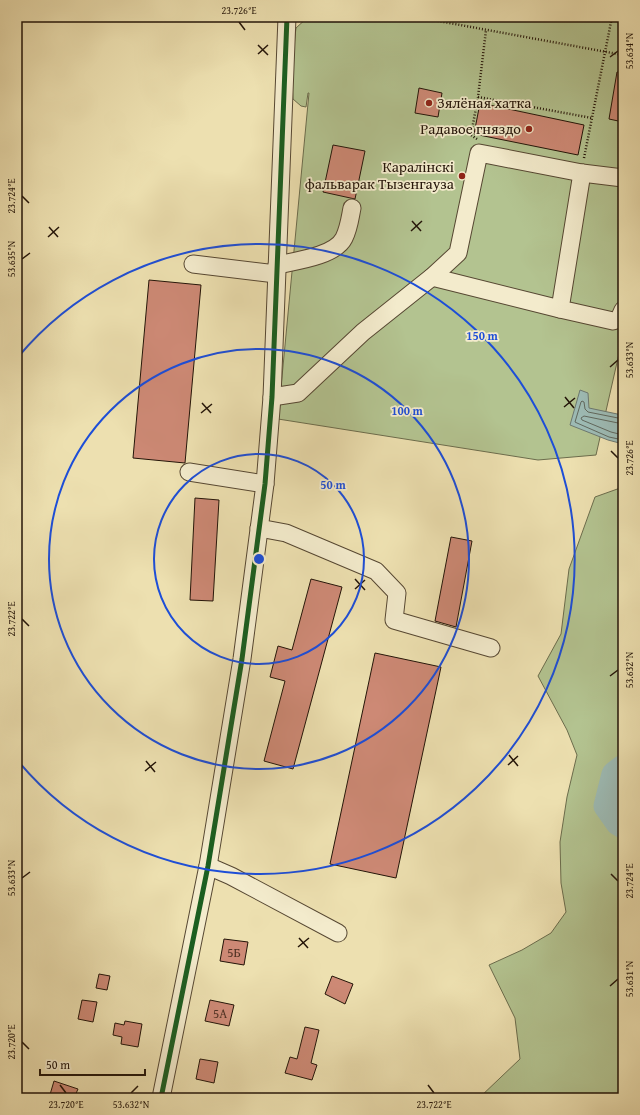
<svg xmlns="http://www.w3.org/2000/svg" width="640" height="1115" viewBox="0 0 640 1115" font-family="'Gentium Book Plus',serif">
	<style>
		.green { fill: #b3c390; stroke: #6b6c4c }
		.water { fill: #9dbbb5; stroke: #6c7870 }
		.lines { fill: none; stroke-linecap: round; stroke-linejoin: round }
		.shore { stroke: #60685e; stroke-width: 1 }
		.river { stroke: #9dbbb5; stroke-width: 25 }
		.building { fill: #cd8975; stroke: #231408 }
		.minor-casing { stroke: #564732; stroke-width: 19 }
		.path { stroke: #231408; stroke-width: 2.5; stroke-dasharray: 1 2; stroke-linecap: butt }
		.minor { stroke: #f3ebcc; stroke-width: 17 }
		.cycleway-casing { stroke: #f3ebcc; stroke-width: 8 }
		.cycleway { stroke: #1b5e20; stroke-width: 5 }
		.ticks { fill: none; stroke: #231408; stroke-width: 1.5 }
		.ring { fill: none; stroke: #1d4ed8; stroke-width: 2 }
		.poi-dot { fill: #8f2418; stroke: #f3ebcc; stroke-width: 1.5 }
		.labels { text-anchor: middle; stroke-width: 3.5; stroke-linejoin: round; paint-order: stroke }
		.number-label { font-size: 13px; fill: #4e3123 }
		.poi-label { font-size: 15px; fill: #231408; stroke: #f3ebcc; text-anchor: end }
		.centre { fill: #1d4ed8; stroke: #f3ebcc; stroke-width: 2 }
		.ring-label { font-size: 12px; text-anchor: middle; font-weight: bold; fill: #1d4ed8; stroke: #f3ebcc; stroke-width: 3.5; stroke-linejoin: round; paint-order: stroke }
		.neatline { fill: none; stroke: #231408; stroke-width: 1.5 }
		.ticks-label { font-size: 10px; text-anchor: middle; fill: #231408 }
	</style>
	<rect width="100%" height="100%" fill="#ede0b0"/>
	<filter id="stains"><feTurbulence type="fractalNoise" baseFrequency=".005" numOctaves="4"/><feColorMatrix values="0 0 0 0 .2 0 0 0 0 .09 0 0 0 0 .02 0 0 0 .5 -.17"/></filter>
	<radialGradient id="worn" r=".72"><stop offset=".6" stop-color="#630" stop-opacity="0"/><stop offset="1" stop-color="#630" stop-opacity=".3"/></radialGradient>
	<!-- green -->
	<g class="green">
		<path d="M308,17H623V336L596,455L538,460L278,419L309,93H308L306,107L301,106L293,99C291,75 293,52 296,28Z"/>
		<path d="M623,487V1098H479L520,1059L515,1018L489,965L522,950L551,933L566,912L561,883L560,842L567,797L577,755L567,730L538,676L561,634L569,569L595,497Z"/>
	</g>
	<!-- water -->
	<path class="water" d="M580,390L588,393L589,408L622,415L623,414V444L608,440L570,425Z"/>
	<g class="lines">
		<!-- shore -->
		<g class="shore">
			<path d="M623,419L588,412L585,409L584,402L582,401L581,402L575,422L577,423L609,437L623,440"/>
			<path d="M623,424L584,416L581,418L582,420L611,432L623,435"/>
		</g>
		<!-- river -->
		<path class="river" d="M623,767L614,774L606,806L618,823L623,826"/>
	</g>
	<!-- building -->
	<g class="building">
		<path d="M617,72H623V122L609,119Z"/>
		<path d="M419,88L442,93L438,117L415,113Z"/>
		<path d="M480,103L584,125L578,155L474,134Z"/>
		<path d="M333,145L365,151L355,199L323,192Z"/>
		<path d="M149,280L201,285L185,463L133,458Z"/>
		<path d="M195,498L219,500L213,601L190,600Z"/>
		<path d="M451,537L472,541L456,627L435,621Z"/>
		<path d="M311,579L342,587L293,769L264,761L285,681L270,677L278,646L292,650Z"/>
		<path d="M375,653L441,667L396,878L330,864Z"/>
		<path d="M224,939L248,942L244,965L220,961Z"/>
		<path d="M99,974L110,976L107,990L96,988Z"/>
		<path d="M332,976L353,984L345,1004L325,994Z"/>
		<path d="M82,1000L97,1002L93,1022L78,1019Z"/>
		<path d="M210,1000L234,1005L229,1026L205,1021Z"/>
		<path d="M125,1021L142,1024L138,1047L121,1044L122,1037L113,1035L115,1023L124,1025Z"/>
		<path d="M305,1027L319,1030L311,1063L317,1065L312,1080L285,1073L290,1057L297,1059Z"/>
		<path d="M200,1059L218,1062L214,1083L196,1079Z"/>
		<path d="M54,1081L78,1089L74,1098H49Z"/>
	</g>
	<g class="lines">
		<defs>
			<g id="minor">
				<path d="M582,173L560,309L613,321L619,319L623,310"/>
				<path d="M193,264L276,274"/>
				<path d="M277,265C296,261 335,256 344,238C349,228 350,218 352,208"/>
				<path d="M432,277L560,309"/>
				<path d="M272,397L298,393L363,332L432,277L458,253L479,153L582,173L623,178"/>
				<path d="M189,472L265,484"/>
				<path d="M259,528L286,533L376,571L397,593L394,620L491,648"/>
				<path d="M208,866L231,876L338,933"/>
				<path d="M161,1098L208,866L242,659L265,484L272,397L287,17"/>
			</g>
		</defs>
		<!-- minor casing -->
		<use href="#minor" class="minor-casing"/>
		<!-- path -->
		<g class="path">
			<path d="M417,17L623,55"/>
			<path d="M478,97L592,118"/>
			<path d="M477,139L471,135L478,97L486,30"/>
			<path d="M584,158L612,17"/>
		</g>
		<!-- minor -->
		<use href="#minor" class="minor"/>
		<defs>
			<path id="cycleway" d="M161,1098L208,866L242,659L265,484L272,397L287,17"/>
		</defs>
		<!-- cycleway casing -->
		<use href="#cycleway" class="cycleway-casing"/>
		<!-- cycleway -->
		<use href="#cycleway" class="cycleway"/>
	</g>
	<!-- ticks -->
	<path class="ticks" d="M239,22L245,30M258,45L268,55M258,54L268,45M610,57L618,51M22,196L29,203M412,221L421,231M49,227L58,237M411,231L422,221M48,237L59,227M22,259L30,253M610,367L618,360M565,397L574,408M202,403L211,413M564,407L575,398M201,413L212,404M611,451L618,458M355,579L365,590M355,589L365,580M22,619L29,626M610,676L618,670M509,755L518,766M146,761L155,772M508,765L518,756M145,771L156,762M611,874L618,881M22,878L30,872M299,938L308,948M298,947L309,938M610,986L618,979M22,1042L29,1049M60,1085L66,1093M428,1085L434,1093M131,1093L138,1086"/>
	<!-- distance rings -->
	<g class="ring">
		<circle cx="259" cy="559" r="105"/>
		<circle cx="259" cy="559" r="210"/>
		<path d="M18 357A315 315 0 1 1 18 761"/>
	</g>
	<!-- markers -->
	<g class="poi-dot">
		<circle cx="429" cy="103" r="4"/>
		<circle cx="529" cy="129" r="4"/>
		<circle cx="462" cy="176" r="4"/>
	</g>
	<g class="labels">
		<!-- number labels -->
		<g class="number-label">
			<text x="234" y="957">5Б</text>
			<text x="220" y="1018">5А</text>
		</g>
		<!-- poi labels -->
		<g class="poi-label">
			<text x="437" y="108" text-anchor="start">Зялёная хатка</text>
			<text x="521" y="134">Радавое гняздо</text>
			<text x="454" y="172">Каралінскі<tspan x="454" dy="17">фальварак Тызенгауза</tspan></text>
		</g>
	</g>
	<circle cx="259" cy="559" r="6" class="centre"/>
	<g class="ring-label">
		<text x="482" y="340">150 m</text>
		<text x="407" y="415">100 m</text>
		<text x="333" y="489">50 m</text>
	</g>
	<!-- margin -->
	<rect width="640" height="1115" fill="none" stroke="#ede0b0" stroke-width="44"/>
	<!-- scale -->
	<path d="M40 1069v6h105v-6" fill="none" stroke="#231408" stroke-width="2"/>
	<text x="46" y="1069" font-size="12" fill="#231408" stroke="#f3ebcc" stroke-width="3" paint-order="stroke">50 m</text>
	<rect x="22" y="22" width="596" height="1071" class="neatline"/>
	<g class="ticks-label">
		<text x="239" y="14">23.726°E</text>
		<text transform="translate(629 51) rotate(-90)" y="4">53.634°N</text>
		<text transform="translate(11 196) rotate(-90)" y="4">23.724°E</text>
		<text transform="translate(11 259) rotate(-90)" y="4">53.635°N</text>
		<text transform="translate(629 360) rotate(-90)" y="4">53.633°N</text>
		<text transform="translate(629 458) rotate(-90)" y="4">23.726°E</text>
		<text transform="translate(11 619) rotate(-90)" y="4">23.722°E</text>
		<text transform="translate(629 670) rotate(-90)" y="4">53.632°N</text>
		<text transform="translate(11 878) rotate(-90)" y="4">53.633°N</text>
		<text transform="translate(629 881) rotate(-90)" y="4">23.724°E</text>
		<text transform="translate(629 979) rotate(-90)" y="4">53.631°N</text>
		<text transform="translate(11 1042) rotate(-90)" y="4">23.720°E</text>
		<text x="66" y="1108">23.720°E</text>
		<text x="131" y="1108">53.632°N</text>
		<text x="434" y="1108">23.722°E</text>
	</g>
	<rect width="100%" height="100%" filter="url(#stains)"/>
	<rect width="100%" height="100%" fill="url(#worn)"/>
</svg>
